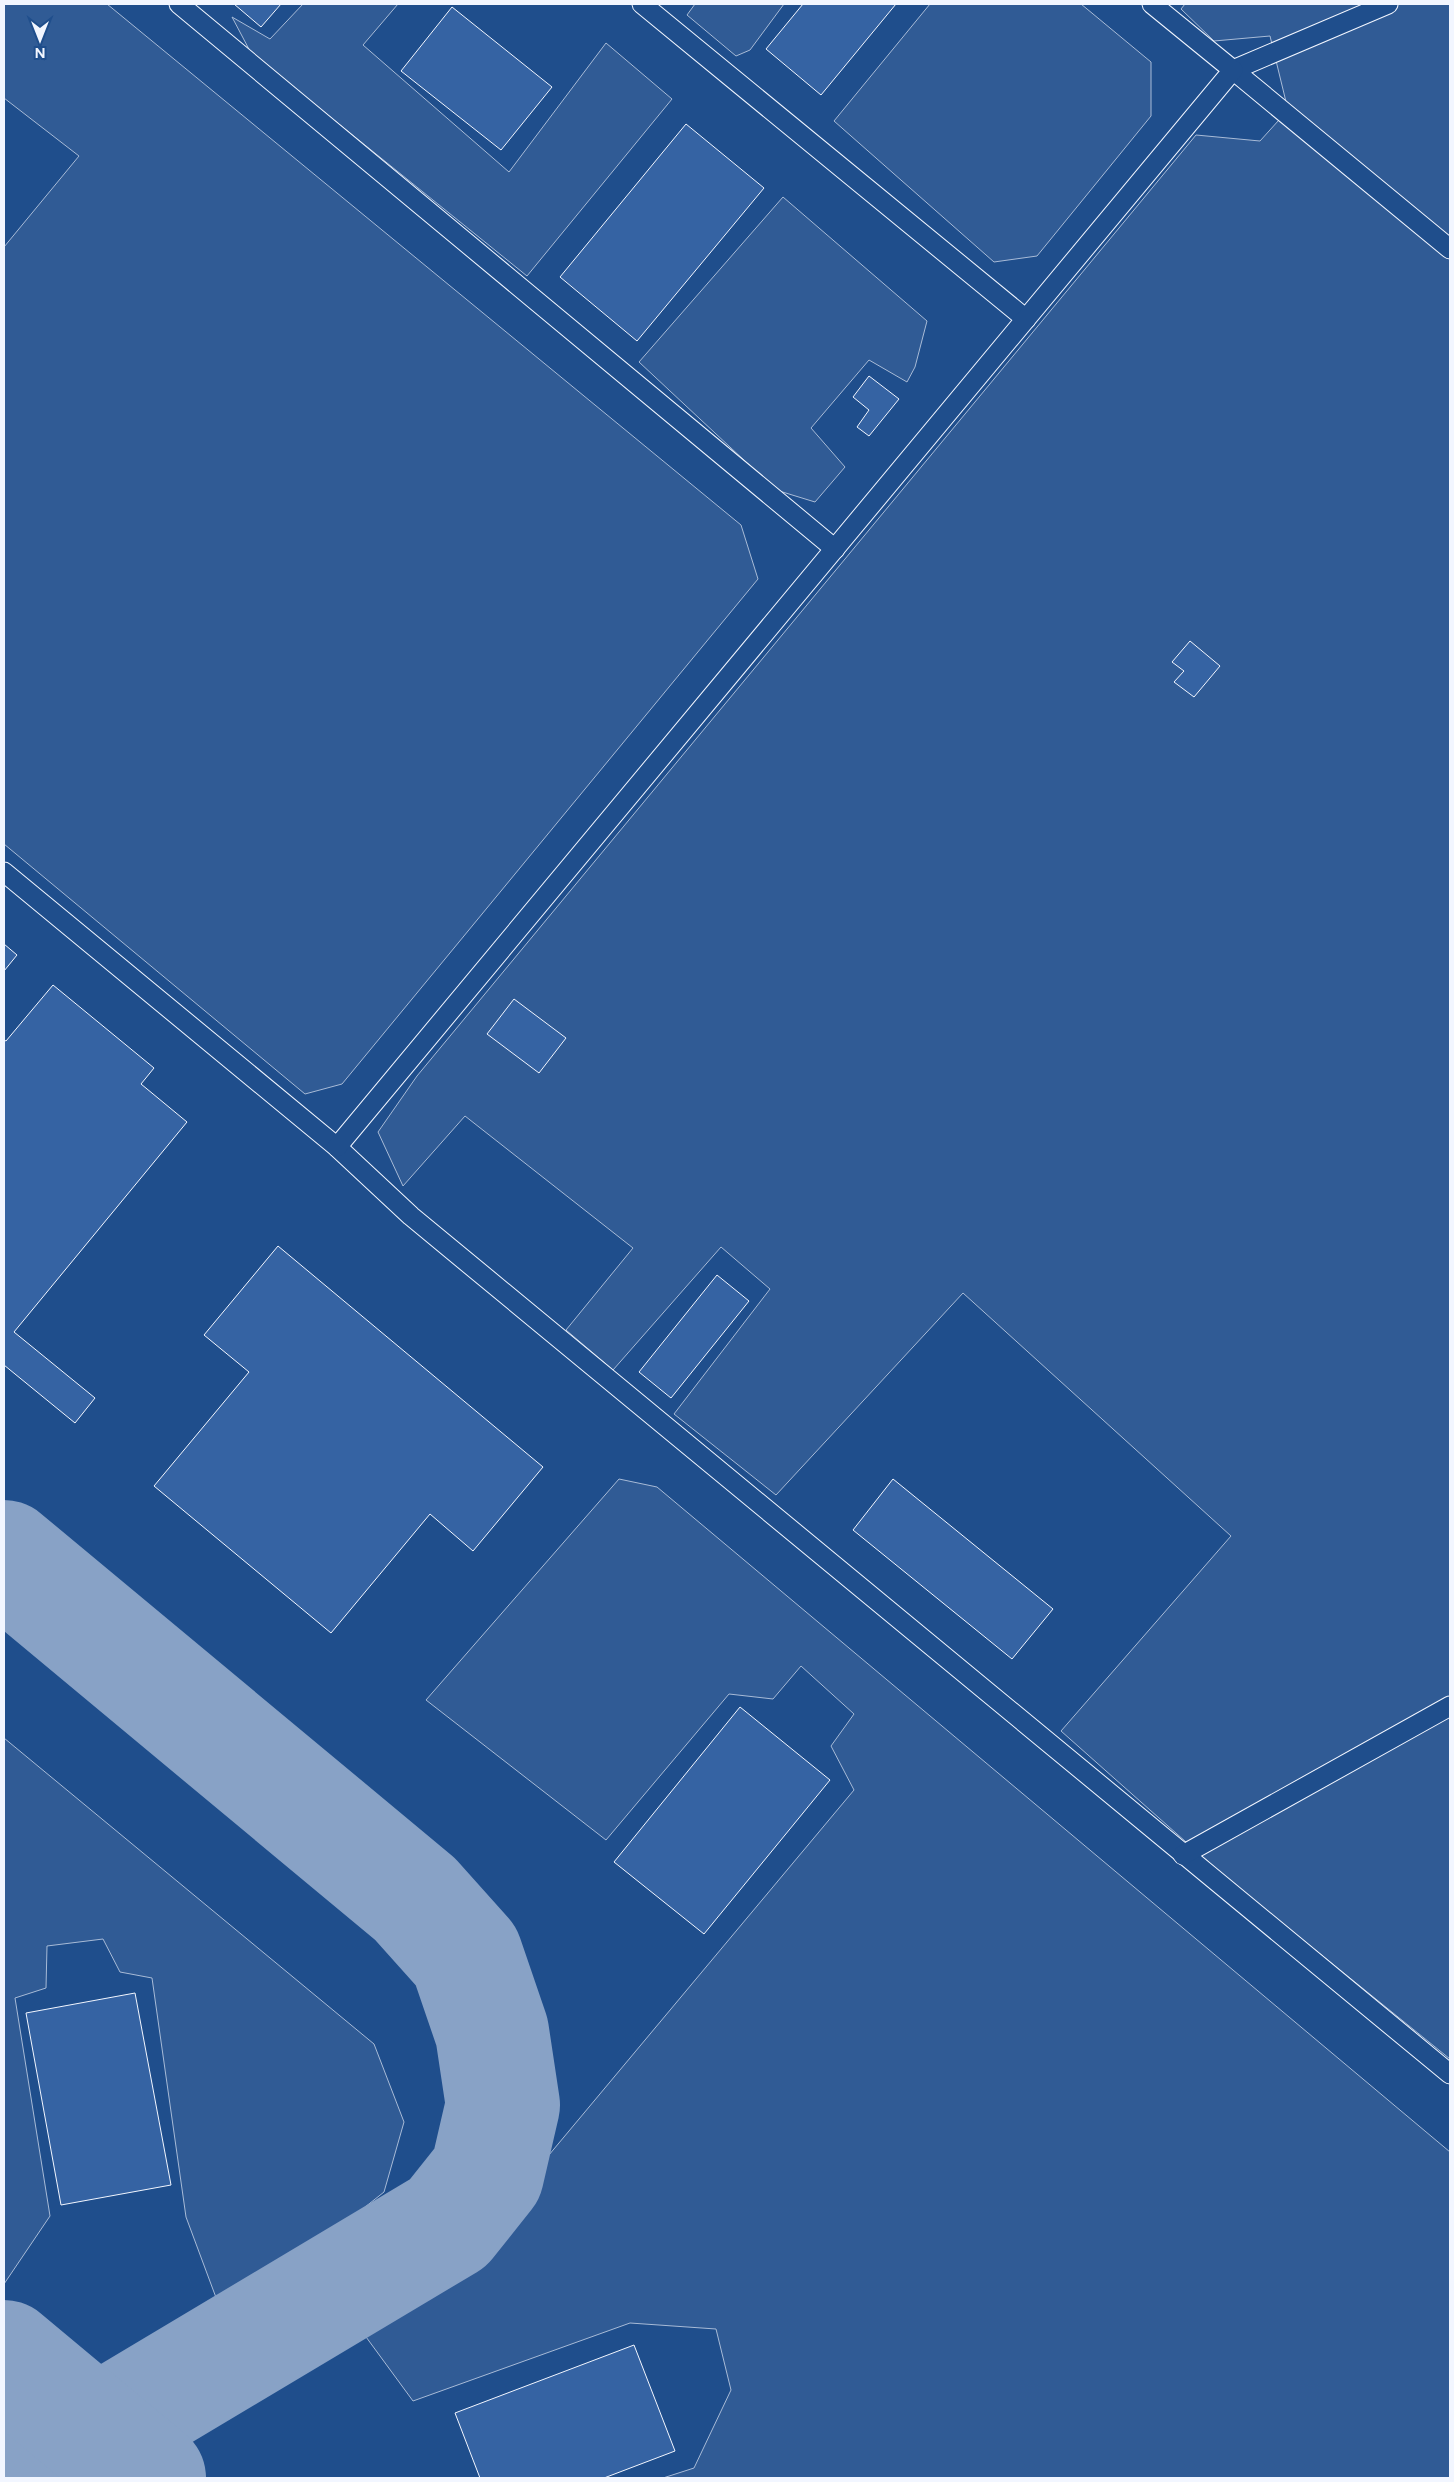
<svg xmlns="http://www.w3.org/2000/svg" width="1454" height="2482" viewBox="0 0 1454 2482" font-family="Figtree,sans-serif">
	<style>
		.green { fill: #305b95; stroke: #a8bbd7 }
		.lines { fill: none; stroke-linecap: round; stroke-linejoin: round }
		.taxiway { stroke: #88a2c6; stroke-width: 114 }
		.building { fill: #3563a3; stroke: #f2f6ff }
		.lane-casing { stroke: #f2f6ff; stroke-width: 21 }
		.lane { stroke: #1f4e8c; stroke-width: 19 }
	</style>
	<rect width="100%" height="100%" fill="#1f4e8c"/>
	<!-- green -->
	<g class="green">
		<path d="M4,4H107L741,525L758,579L342,1084L305,1094L4,844V247L79,156L4,98Z"/>
		<path d="M303,4H398L363,45L509,172L606,43L672,99L527,276L251,53L232,17L270,39Z"/>
		<path d="M695,4H784L750,50L736,56L687,15Z"/>
		<path d="M930,4H1081L1151,62V116L1037,256L994,262L834,121Z"/>
		<path d="M1185,4H1450V2059L1230,1881L1061,1731L1231,1536L963,1293L776,1495L674,1414L770,1289L721,1247L613,1370L566,1330L633,1248L465,1116L403,1186L378,1132L417,1076L1196,135L1260,141L1288,110L1270,36L1214,41L1181,9Z"/>
		<path d="M783,197L927,321L915,367L907,382L869,360L811,428L845,467L815,502L776,490L639,362Z"/>
		<path d="M619,1479L657,1487L1450,2152V2478H663L694,2468L731,2390L716,2329L630,2323L413,2401L358,2326L518,2192L854,1790L831,1746L854,1714L801,1666L773,1699L729,1694L606,1840L426,1700Z"/>
		<path d="M4,1738L374,2044L404,2122L384,2192L224,2319L186,2217L152,1978L120,1972L103,1939L47,1946L46,1988L15,1998L50,2216L4,2284Z"/>
	</g>
	<g class="lines">
		<!-- taxiway -->
		<g class="taxiway">
			<path d="M4,1557L415,1899L466,1956L492,2032L503,2105L487,2174L448,2223L21,2478"/>
			<path d="M4,2357L149,2478"/>
		</g>
	</g>
	<!-- building -->
	<g class="building">
		<path d="M234,4H281L261,27Z"/>
		<path d="M803,4H896L821,95L766,49Z"/>
		<path d="M452,7L552,87L501,150L401,71Z"/>
		<path d="M686,124L764,188L637,341L560,277Z"/>
		<path d="M869,376L899,399L869,436L857,427L869,410L853,397Z"/>
		<path d="M1190,641L1220,666L1194,697L1174,682L1184,671L1172,662Z"/>
		<path d="M4,944L17,955L4,971Z"/>
		<path d="M53,985L154,1068L141,1084L187,1122L14,1332L95,1398L75,1423L4,1365V1040L6,1041Z"/>
		<path d="M514,999L566,1038L539,1073L487,1034Z"/>
		<path d="M278,1246L543,1467L473,1551L430,1514L331,1633L154,1486L249,1372L204,1335Z"/>
		<path d="M717,1275L749,1301L671,1398L639,1372Z"/>
		<path d="M893,1479L1053,1609L1012,1659L853,1530Z"/>
		<path d="M740,1707L830,1780L704,1934L614,1862Z"/>
		<path d="M135,1993L171,2185L61,2205L26,2013Z"/>
		<path d="M634,2345L675,2451L604,2478H480L455,2413Z"/>
	</g>
	<g class="lines">
		<defs>
			<g id="lane">
				<path d="M179,4L835,549"/>
				<path d="M642,4L1026,319"/>
				<path d="M1388,4L1233,70L1450,249"/>
				<path d="M4,872L337,1147L411,1216L1450,2074"/>
				<path d="M337,1147L1233,70L1152,4"/>
				<path d="M1183,1855L1450,1706"/>
			</g>
		</defs>
		<!-- lane casing -->
		<use href="#lane" class="lane-casing"/>
		<!-- lane -->
		<use href="#lane" class="lane"/>
	</g>
	<!-- border -->
	<rect width="1454" height="2482" fill="none" stroke="#f2f6ff" stroke-width="10"/>
	<!-- north arrow -->
	<g transform="translate(40 40) rotate(180)" stroke="#1f4e8c" stroke-width="4" paint-order="stroke">
	<path d="M0-4L9 19L0 12L-9 19Z" fill="#f2f6ff"/>
	<text y="-8" font-size="14" font-weight="bold" text-anchor="middle" fill="#f2f6ff">N</text>
	</g>
</svg>
